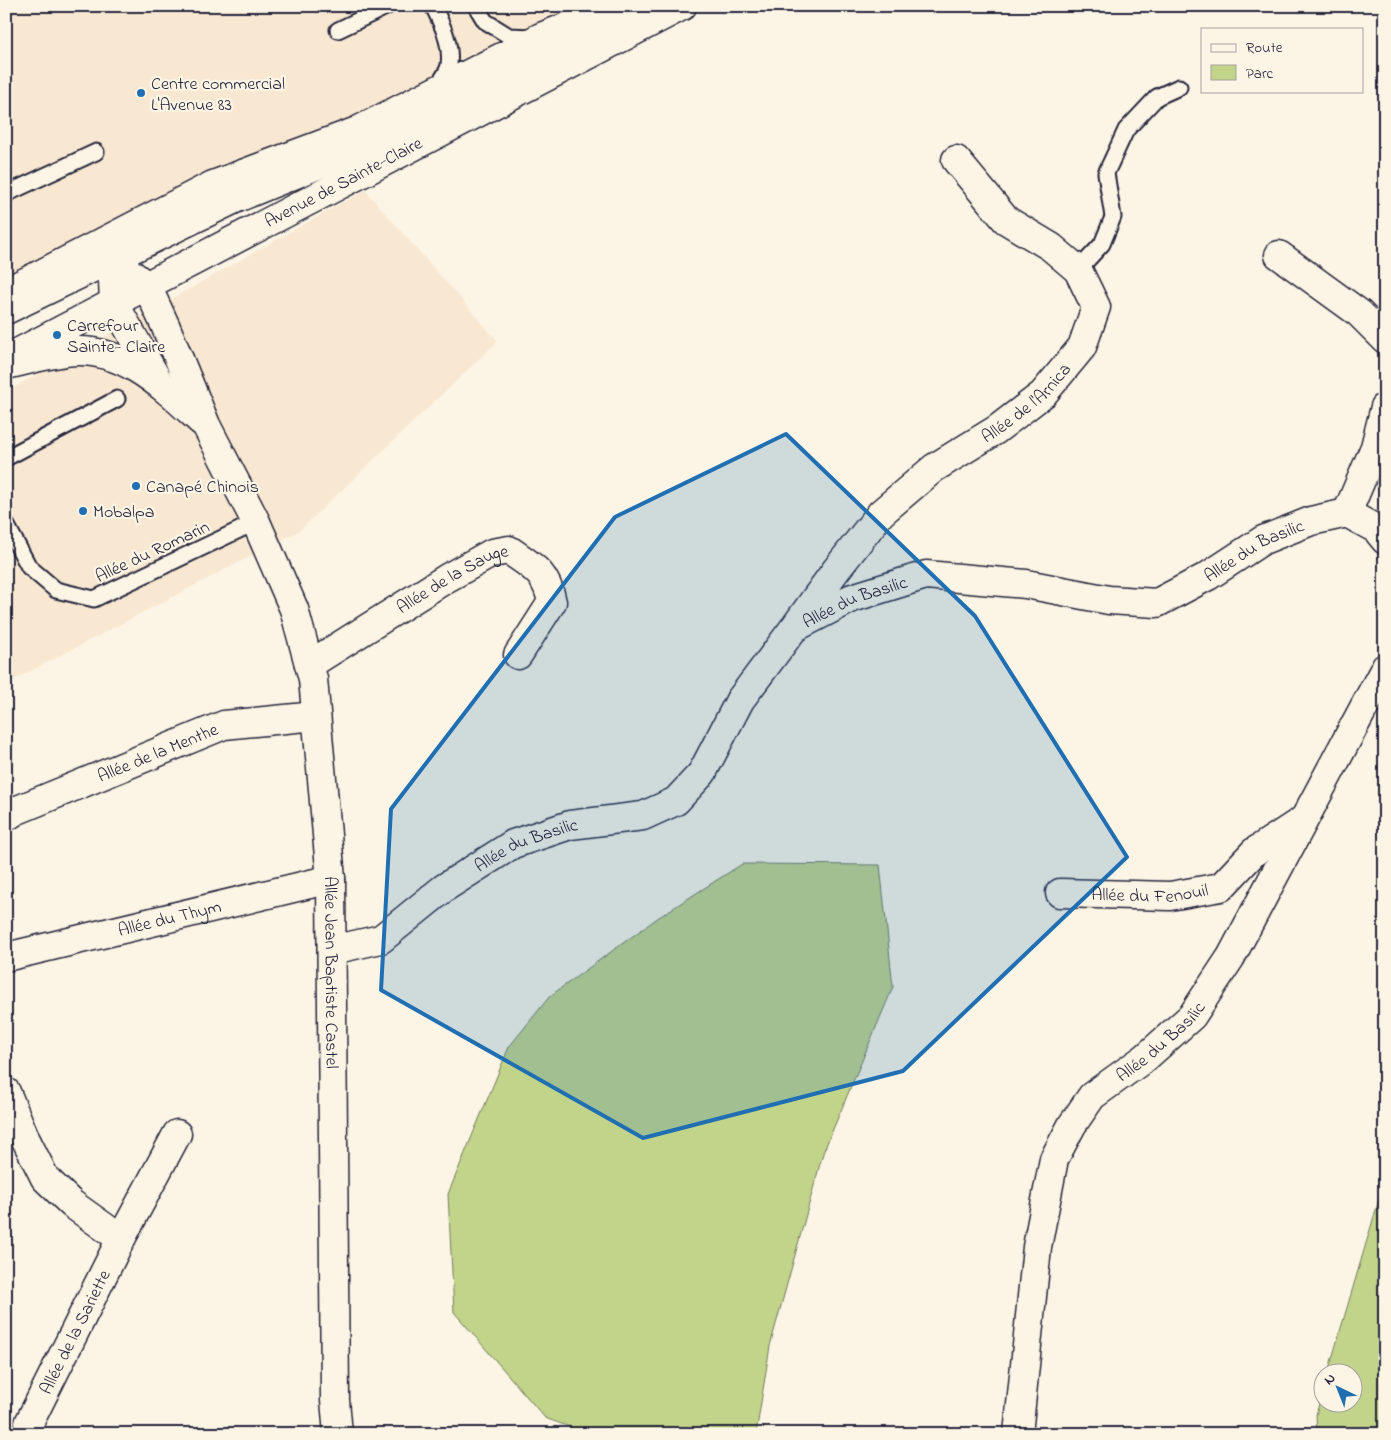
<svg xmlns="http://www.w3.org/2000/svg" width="1391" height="1440" viewBox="0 0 1391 1440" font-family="'Indie Flower',sans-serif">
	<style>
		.built { fill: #f9e8d1 }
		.green { fill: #c2d489; stroke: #727b62 }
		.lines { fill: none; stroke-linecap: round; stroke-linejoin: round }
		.lane-casing { stroke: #22223b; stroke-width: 19 }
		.street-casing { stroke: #22223b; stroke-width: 31 }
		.secondary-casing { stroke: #22223b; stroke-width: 31 }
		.lane { stroke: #fcf5e5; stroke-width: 15 }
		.street { stroke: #fcf5e5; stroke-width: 28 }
		.secondary { stroke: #fcf5e5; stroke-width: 28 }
		.marked { fill: #1f6fb2; fill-opacity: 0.2; stroke: #1f6fb2; stroke-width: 4; stroke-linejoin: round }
		.poi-dot { fill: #1f6fb2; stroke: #fcf5e5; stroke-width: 2 }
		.labels { text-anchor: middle; stroke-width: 4.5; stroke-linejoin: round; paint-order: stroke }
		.poi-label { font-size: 18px; fill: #22223b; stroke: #fcf5e5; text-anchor: start }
		.street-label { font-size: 18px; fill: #22223b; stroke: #fcf5e5 }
	</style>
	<rect width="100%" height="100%" fill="#fcf5e5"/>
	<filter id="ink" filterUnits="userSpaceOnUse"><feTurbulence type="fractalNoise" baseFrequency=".02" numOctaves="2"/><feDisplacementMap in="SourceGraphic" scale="10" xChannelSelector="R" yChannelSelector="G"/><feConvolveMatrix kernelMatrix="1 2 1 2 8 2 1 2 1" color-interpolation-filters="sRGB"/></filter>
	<g filter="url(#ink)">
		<!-- built -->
		<g class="built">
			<path d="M6,6H610L135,211L6,278Z"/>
			<path d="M365,190L498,341L299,531L6,684V392Z"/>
		</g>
		<!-- green -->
		<g class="green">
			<path d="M742,864L880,865L893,987L823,1153L770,1346L756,1434H589L545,1418L454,1312L448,1194L509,1047L550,996L659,917Z"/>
			<path d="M1385,1179V1434H1317L1316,1415L1323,1389L1324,1402H1354V1372H1328Z"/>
		</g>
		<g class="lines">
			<defs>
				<g id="lane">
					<path d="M433,6C442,24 452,45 449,65C448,72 441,80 437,87"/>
					<path d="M476,6L485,21L509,36L532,37"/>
					<path d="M338,30L388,6"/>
					<path d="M6,194L96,152"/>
					<path d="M1078,270L1102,244L1113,217L1106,173L1126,130L1157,97L1179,87"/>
					<path d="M6,458L117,399"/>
					<path d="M6,524L29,567L56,590L94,599L256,522"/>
				</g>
				<g id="street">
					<path d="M1279,255L1359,313L1385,339"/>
					<path id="s1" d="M112,259L147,286L165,325L206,425L256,522L294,609L313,679L331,879L335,1400L338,1434"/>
					<path d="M112,259L114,303L158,381"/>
					<path d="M6,292L213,185L357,131L541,37L610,10"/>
					<path d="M6,365C26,361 46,354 66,352C121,344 164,387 201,421"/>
					<path d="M1347,513L1375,447L1385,407"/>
					<path id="s2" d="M797,624L836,570L881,513L934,468L996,430L1043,394L1082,347L1096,307L1078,270L1051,247L1006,220L956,160"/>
					<path id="s3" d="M309,665L447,578L492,553L509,550C533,567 546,572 552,602L518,655"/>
					<path id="s4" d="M6,817L15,811L224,725L316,716"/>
					<path id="s5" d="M1060,893L1170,896L1221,887L1254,852L1303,820"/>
					<path id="s6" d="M332,950L381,939L444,888L513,844L570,825L643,816L676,801L702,773L740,700L794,628L852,598L926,575L1026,584L1109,600L1157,603L1208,576L1263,540L1311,521L1347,513L1376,529L1385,540"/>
					<path id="s7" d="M6,957L331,879"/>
					<path d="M6,1092L26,1140L45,1178L72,1204L121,1239"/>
					<path id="s8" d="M29,1423L121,1239L177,1134"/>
					<path id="s9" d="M1018,1434L1037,1247L1054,1159L1072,1125L1092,1096L1145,1058L1192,1016L1231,957L1385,668"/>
				</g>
				<g id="secondary">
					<path d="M6,310L237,198L364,146L635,9"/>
					<path id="s10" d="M6,359C231,240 456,122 682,6"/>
				</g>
			</defs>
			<!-- lane casing -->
			<use href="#lane" class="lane-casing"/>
			<!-- street casing -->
			<use href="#street" class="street-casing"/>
			<!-- secondary casing -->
			<use href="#secondary" class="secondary-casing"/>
			<!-- lane -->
			<use href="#lane" class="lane"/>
			<!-- street -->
			<use href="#street" class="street"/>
			<!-- secondary -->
			<use href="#secondary" class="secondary"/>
		</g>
	</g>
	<!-- marked area -->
	<path class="marked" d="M786,434L975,616L1127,857L903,1071L643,1138L381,990L391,809L615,517Z"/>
	<!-- markers -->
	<g class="poi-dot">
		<circle cx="141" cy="93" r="5"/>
		<circle cx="57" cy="335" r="5"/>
		<circle cx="136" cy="486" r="5"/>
		<circle cx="83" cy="511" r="5"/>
	</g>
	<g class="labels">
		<!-- poi labels -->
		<g class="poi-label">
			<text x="151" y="89">Centre commercial<tspan x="151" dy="21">L'Avenue 83</tspan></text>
			<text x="67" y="331">Carrefour<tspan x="67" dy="21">Sainte- Claire</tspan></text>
			<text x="146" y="492">Canapé Chinois</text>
			<text x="93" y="517">Mobalpa</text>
		</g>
		<!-- street labels -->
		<g class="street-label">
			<text dy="6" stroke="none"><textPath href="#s10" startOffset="381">Avenue de Sainte-Claire</textPath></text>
			<text dy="6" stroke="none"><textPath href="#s2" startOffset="322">Allée de l'Arnica</textPath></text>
			<text transform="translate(152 551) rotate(-25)" y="6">Allée du Romarin</text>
			<text dy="6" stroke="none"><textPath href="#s6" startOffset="1080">Allée du Basilic</textPath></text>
			<text dy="6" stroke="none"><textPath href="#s3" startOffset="168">Allée de la Sauge</textPath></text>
			<text dy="6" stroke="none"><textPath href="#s6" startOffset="660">Allée du Basilic</textPath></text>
			<text dy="6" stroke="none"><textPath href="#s4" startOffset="165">Allée de la Menthe</textPath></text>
			<text dy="6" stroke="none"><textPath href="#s6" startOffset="225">Allée du Basilic</textPath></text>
			<text dy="6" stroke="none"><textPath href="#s5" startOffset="90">Allée du Fenouil</textPath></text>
			<text dy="6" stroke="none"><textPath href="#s7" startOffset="168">Allée du Thym</textPath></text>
			<text dy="6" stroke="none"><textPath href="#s1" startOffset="766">Allée Jean Baptiste Castel</textPath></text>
			<text dy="6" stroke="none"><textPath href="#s9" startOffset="439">Allée du Basilic</textPath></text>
			<text dy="6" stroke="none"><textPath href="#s8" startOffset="102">Allée de la Sariette</textPath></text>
		</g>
	</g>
	<!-- margin -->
	<rect width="1391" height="1440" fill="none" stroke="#fcf5e5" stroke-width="25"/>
	<rect x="12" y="12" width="1366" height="1415" fill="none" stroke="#22223b" stroke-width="2" filter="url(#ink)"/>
	<!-- legend -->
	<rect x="1201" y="28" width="162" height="65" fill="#fcf5e5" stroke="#a5a1a1"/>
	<rect x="1211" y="44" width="25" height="8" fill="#fcf5e5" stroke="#a5a1a1"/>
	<text x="1246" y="52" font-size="15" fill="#22223b">Route</text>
	<rect x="1211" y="65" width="25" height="15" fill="#c2d489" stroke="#a5a1a1"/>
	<text x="1246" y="78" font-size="15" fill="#22223b">Parc</text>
	<!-- north arrow -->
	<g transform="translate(1338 1388) rotate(317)"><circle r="24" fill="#fcf5e5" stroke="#a5a1a1"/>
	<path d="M0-4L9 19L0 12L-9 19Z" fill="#1f6fb2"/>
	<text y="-8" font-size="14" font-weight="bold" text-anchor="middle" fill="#22223b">N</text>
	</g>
</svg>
